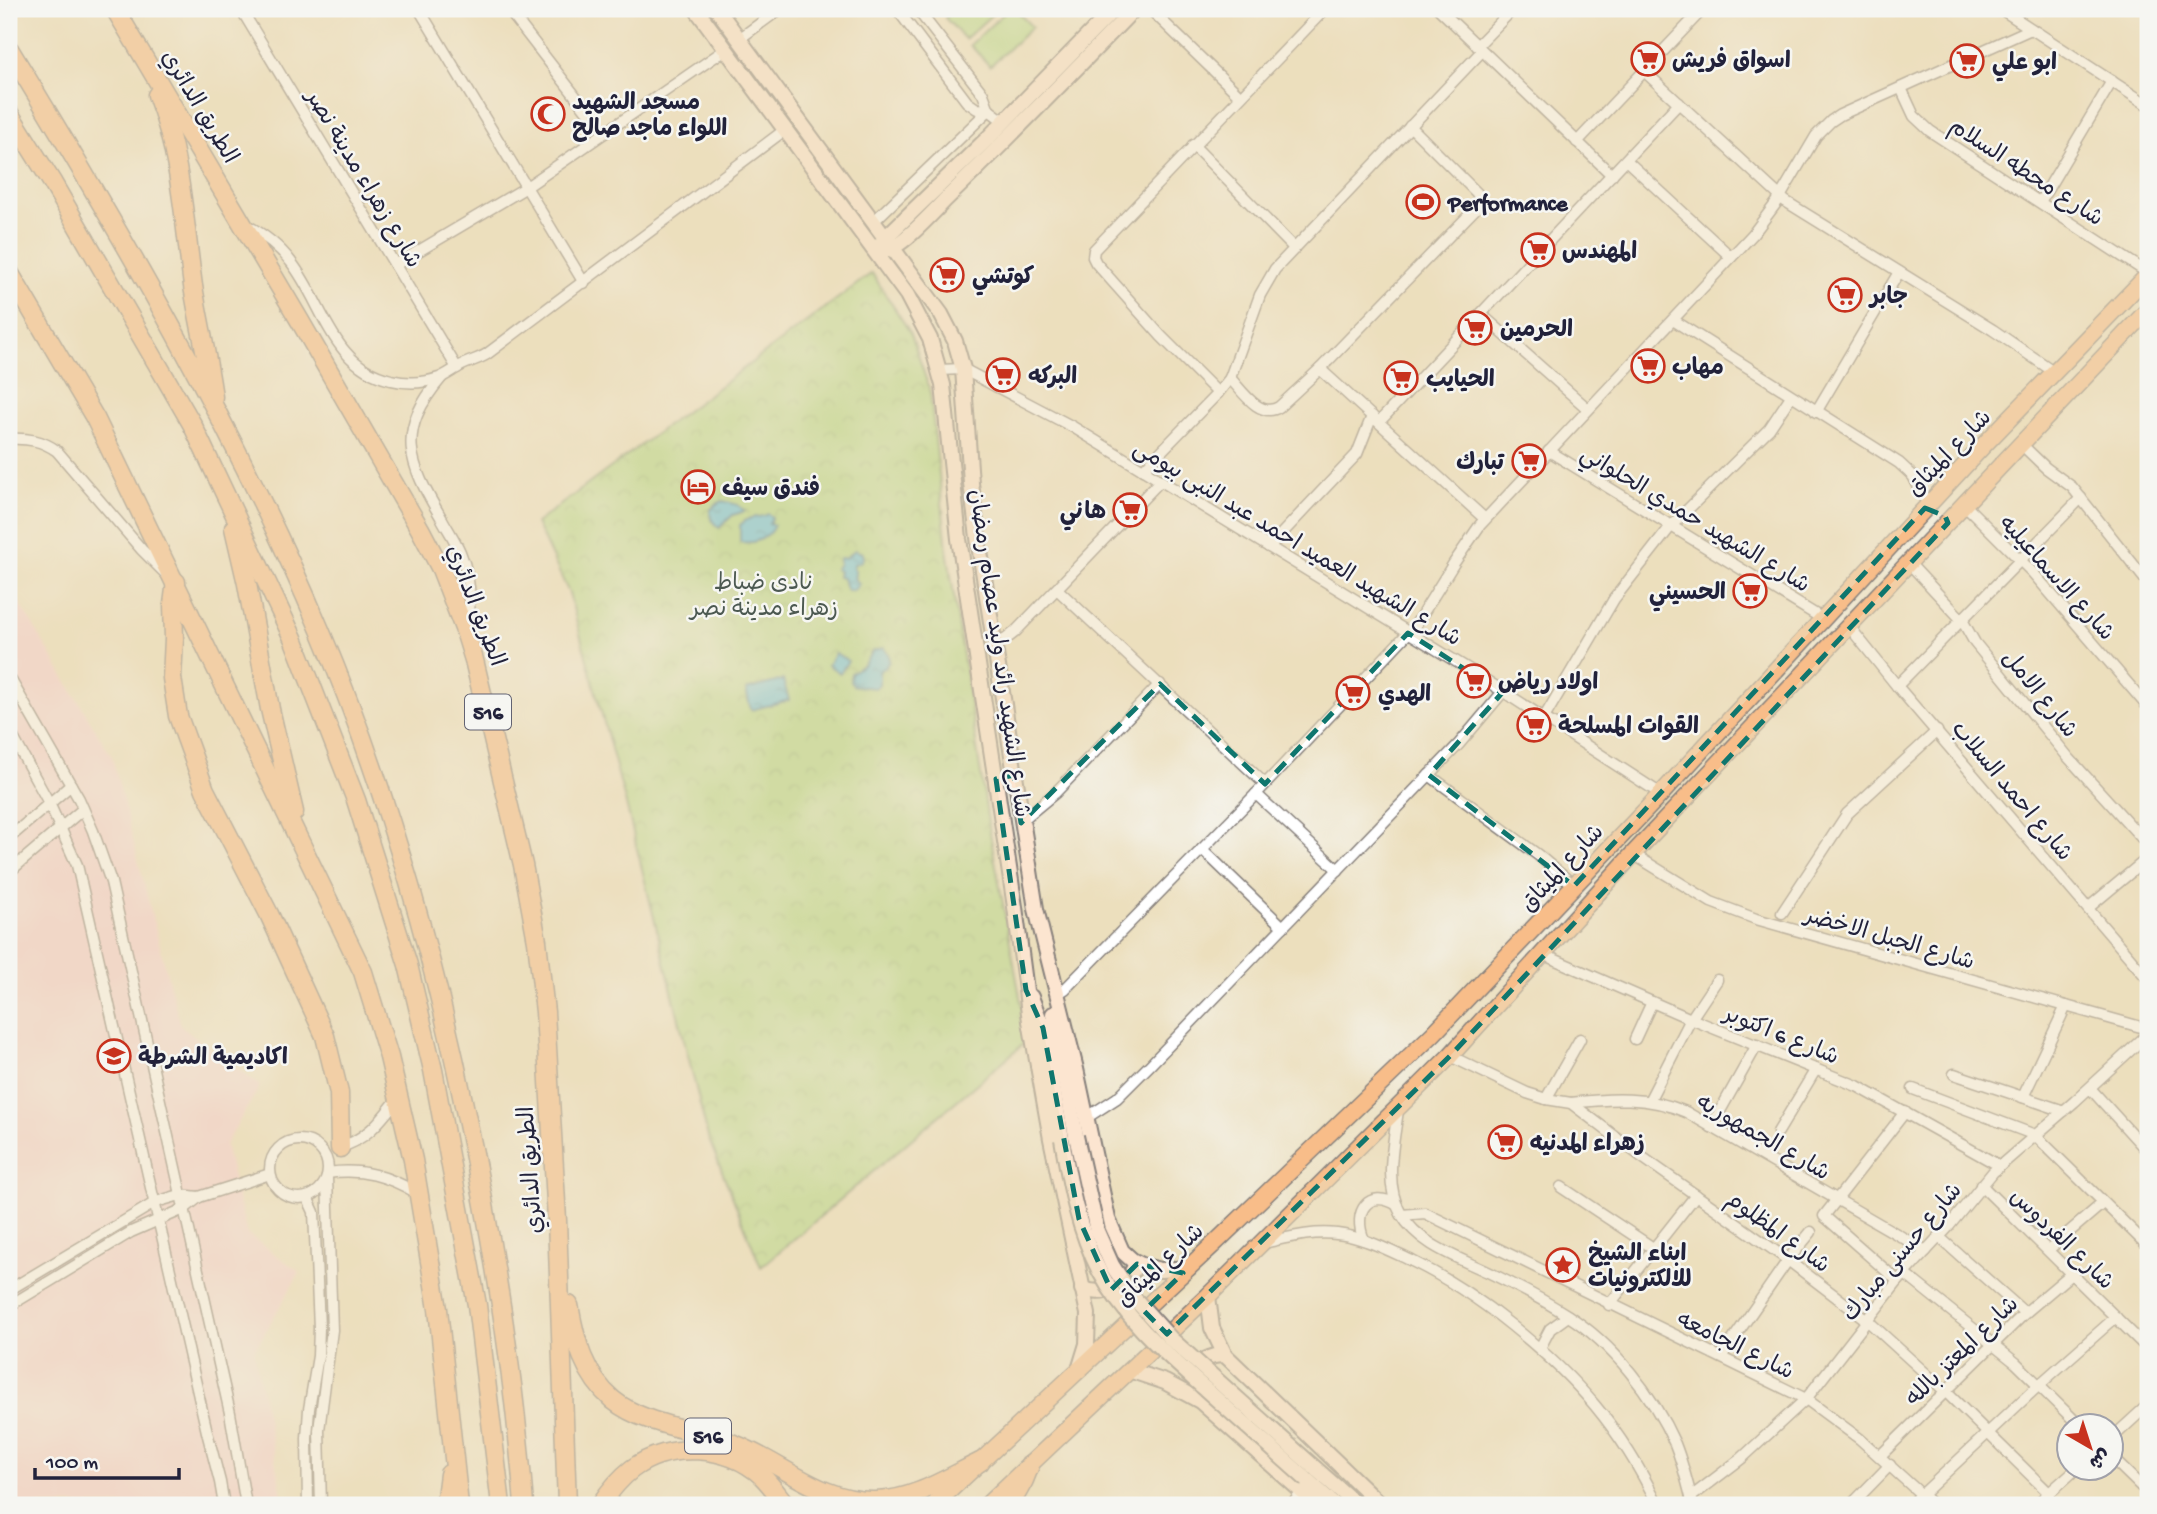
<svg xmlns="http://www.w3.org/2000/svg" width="2157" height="1514" viewBox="0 0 2157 1514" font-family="'Gochi Hand','Playpen Sans Arabic',sans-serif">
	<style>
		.built { fill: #f7cfd3 }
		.grass { fill: #afd883; stroke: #687d5f; stroke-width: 2 }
		.park { fill: url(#park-crowns); stroke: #687d5f; stroke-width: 2 }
		.water { fill: url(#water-ripples); stroke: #42728d; stroke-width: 2 }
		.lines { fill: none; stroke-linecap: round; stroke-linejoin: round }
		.street-casing { stroke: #87807c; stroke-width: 13 }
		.secondary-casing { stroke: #87807c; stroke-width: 18 }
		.primary-casing { stroke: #87807c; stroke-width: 19 }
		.highway-casing { stroke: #87807c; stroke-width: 21 }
		.street { stroke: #fff; stroke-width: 10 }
		.secondary { stroke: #fce5d0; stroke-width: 14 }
		.primary { stroke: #f8bd89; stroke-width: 16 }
		.highway { stroke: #f8bd89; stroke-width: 18 }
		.secondary-bridge-casing { stroke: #87807c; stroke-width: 18; stroke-linecap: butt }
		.secondary-bridge { stroke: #fce5d0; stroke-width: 14 }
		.marked { fill: none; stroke: #0f766e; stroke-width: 5; stroke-dasharray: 14 9; stroke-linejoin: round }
		.labels { text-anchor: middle; stroke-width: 5; stroke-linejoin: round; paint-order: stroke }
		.shield { fill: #f6f6f2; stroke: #626272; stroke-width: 2 }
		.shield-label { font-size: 21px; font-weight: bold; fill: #22223b }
		.poi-label { font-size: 23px; font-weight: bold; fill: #22223b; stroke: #f6f6f2; text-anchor: start }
		.street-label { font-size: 23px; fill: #22223b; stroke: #f6f6f2 }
		.park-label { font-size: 23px; fill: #4c5951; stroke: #f6f6f2 }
	</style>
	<defs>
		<pattern id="park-crowns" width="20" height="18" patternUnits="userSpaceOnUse" patternTransform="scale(1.75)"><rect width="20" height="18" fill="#afd883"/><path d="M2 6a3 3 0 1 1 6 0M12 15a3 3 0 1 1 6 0" fill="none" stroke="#96b972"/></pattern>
		<pattern id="water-ripples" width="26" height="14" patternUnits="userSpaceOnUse" patternTransform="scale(1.75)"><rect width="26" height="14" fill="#61c1df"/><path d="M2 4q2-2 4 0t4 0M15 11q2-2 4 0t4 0" fill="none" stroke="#509cb6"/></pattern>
	</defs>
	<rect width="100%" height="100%" fill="#f6f6f2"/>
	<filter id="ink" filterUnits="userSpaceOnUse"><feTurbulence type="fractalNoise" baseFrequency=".0143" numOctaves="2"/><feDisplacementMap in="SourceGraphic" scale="14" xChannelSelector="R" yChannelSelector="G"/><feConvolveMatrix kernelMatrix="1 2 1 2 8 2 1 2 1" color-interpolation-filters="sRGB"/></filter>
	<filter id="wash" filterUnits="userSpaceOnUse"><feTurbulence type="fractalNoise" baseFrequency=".00686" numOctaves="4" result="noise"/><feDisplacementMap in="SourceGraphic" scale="28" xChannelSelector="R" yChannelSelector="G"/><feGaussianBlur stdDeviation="1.57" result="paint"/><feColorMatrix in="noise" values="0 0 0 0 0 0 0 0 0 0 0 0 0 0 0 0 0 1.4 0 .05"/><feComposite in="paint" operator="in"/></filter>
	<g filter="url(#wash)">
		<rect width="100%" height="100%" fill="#ecdfbd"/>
		<!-- built -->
		<path class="built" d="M9,585L112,757L180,1025L260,1086L225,1145L247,1234L300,1272L254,1351L284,1505H9Z"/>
		<!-- grass -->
		<g class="grass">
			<path d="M954,9H998L965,39L945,18Z"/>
			<path d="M1008,9H1015L1032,27L990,66L970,45Z"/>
		</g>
		<!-- park -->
		<path class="park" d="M872,273L911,334L930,391L947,549L988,822L1028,1040L761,1267L708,1137L626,804L569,593L536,523Z"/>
		<!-- water -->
		<g class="water">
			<path d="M723,501L738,505L745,511L733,515L719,528C706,517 707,507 723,501Z"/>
			<path d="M768,514L772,517L769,524L774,525C769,539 754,544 740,542V525C752,513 758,520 768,514Z"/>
			<path d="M855,550L862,553L863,558L860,562L854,564L853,568L855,570C856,577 851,578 859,584L855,589L850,591L846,589L843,578L838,577L839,571L835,569L839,564V558H845Z"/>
			<path d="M883,648L888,653L889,661L885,668L881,669L879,673V684L875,688C873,688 855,686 853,685L850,682L851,673L864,664L873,651Z"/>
			<path d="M835,653L848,661L840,673L828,665Z"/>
			<path d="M783,680L789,700L751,710L746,690Z"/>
		</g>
	</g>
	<g filter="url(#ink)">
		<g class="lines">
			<defs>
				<g id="street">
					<path d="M241,9L457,368"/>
					<path d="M419,9L584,283"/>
					<path d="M508,9L604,133"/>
					<path d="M897,9L967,102L977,109L989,110L1005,122"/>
					<path d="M917,9L983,94L989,110"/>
					<path d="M1150,9L1240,96"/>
					<path d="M1439,9L1612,175"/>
					<path d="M2001,9L2148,105"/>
					<path d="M515,18L527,9"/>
					<path d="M739,39L780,9"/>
					<path d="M1477,46L1513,9"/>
					<path d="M1644,71L1785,201L1993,330L2056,373"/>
					<path d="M1901,88L1914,116L1930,131L2148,273"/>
					<path d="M1577,142L1703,9"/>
					<path d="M1193,145L1294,248"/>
					<path d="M1626,160L1731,257"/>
					<path d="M2040,202L2112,81"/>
					<path d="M873,222L989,110"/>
					<path d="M246,225C263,234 279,246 291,262C324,304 332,367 391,380C407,384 424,383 439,378C447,375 454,369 462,365C470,361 479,359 487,354L786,129"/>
					<path d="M395,265L525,188L726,49"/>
					<path d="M1481,314L1588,409"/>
					<path d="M1673,320L1899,463L1913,476L1928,505"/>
					<path d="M1320,369L1485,519"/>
					<path d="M939,370L963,369L1073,427L1470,670L1661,794"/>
					<path d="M442,377C395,432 408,462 442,519C448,530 455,540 460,552C470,576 472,602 467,627"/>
					<path d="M1230,378C1242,391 1260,419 1279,407L1320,369L1478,206L1480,202L1477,193L1410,126"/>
					<path d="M1218,393L1161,336L1096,263L1093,257L1094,250L1325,9"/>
					<path d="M1816,412L1899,272"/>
					<path d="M1379,422L1679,103"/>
					<path d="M9,439C27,438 42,440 57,451L142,550L166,574"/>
					<path d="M2021,444L2046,468L2072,487L2148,583"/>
					<path d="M1549,451L1823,619"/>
					<path d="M1143,470L1218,393L1230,378L1260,295L1275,269L1482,51"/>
					<path d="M1965,505L2033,573L2148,707"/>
					<path d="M1269,547L1357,454L1372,416"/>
					<path d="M1908,562L1962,620L1975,643L2068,757L2148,845"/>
					<path d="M1057,589L1265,784"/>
					<path d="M1848,625L1897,686L2148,979"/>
					<path d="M1410,634L1454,563L1480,525L1753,234L1777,202L1816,136L1831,121L1840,115L2031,29"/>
					<path d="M994,645L1006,639L1015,632L1160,481"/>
					<path d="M9,677L79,799L93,831L111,882L230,1413L246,1505"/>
					<path d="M1897,686L2081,498"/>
					<path d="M1544,718L1614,599L1671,526L1769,429L1791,396"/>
					<path d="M9,730L49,803L77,865L207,1432L220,1482L224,1505"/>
					<path d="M1429,775L1538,855L1575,886"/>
					<path d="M1256,794L1338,870"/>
					<path d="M1021,821L1055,793L1160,684"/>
					<path d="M9,838L71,785"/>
					<path d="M1202,849L1283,927"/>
					<path d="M1633,854L1711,902L1756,919L2148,1029"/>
					<path d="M9,872L83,809"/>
					<path d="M2088,908L2148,858"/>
					<path d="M1782,913L1847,814L1937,731"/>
					<path d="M1542,954L1691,1019L1857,1086L2000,1166"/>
					<path d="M1057,994L1065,989L1256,794L1408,633"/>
					<path d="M1635,1039L1652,1002"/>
					<path d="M1450,1056L1527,1093L1546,1099L1571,1103L1642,1157L1788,1260L1868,1321L1945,1391L2049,1493"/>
					<path d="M1954,1074L2064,1111"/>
					<path d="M2090,1088L2148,1152"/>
					<path d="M1913,1089L2035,1135L2148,1246"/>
					<path d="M2023,1097L2066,1006"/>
					<path d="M1546,1099L1580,1039"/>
					<path d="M1649,1101L1691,1019L1717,980"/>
					<path d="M1571,1103C1610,1098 1649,1096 1686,1112L1926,1251"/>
					<path d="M1398,1110C1394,1143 1383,1183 1401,1214C1419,1245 1457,1257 1488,1272C1515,1285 1542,1299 1567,1315C1613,1344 1653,1395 1675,1444C1683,1464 1688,1485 1693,1505"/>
					<path d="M1086,1118L1117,1098L1151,1064L1459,744L1502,693"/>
					<path d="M1711,1127L1757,1045"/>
					<path d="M1778,1132L1816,1069"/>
					<circle cx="299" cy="1169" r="29"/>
					<path d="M337,1148C366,1141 381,1120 399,1097"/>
					<path d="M328,1173C362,1168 388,1176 417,1193"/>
					<path d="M1981,1185L2148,1349"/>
					<path d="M1561,1187L1653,1248"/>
					<path d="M307,1197L314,1212L319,1328L318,1356L309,1409L307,1438L308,1505"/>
					<path d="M1402,1215L1425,1213L1806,1399L1860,1439L1933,1505"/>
					<path d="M1939,1237L2025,1313"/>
					<path d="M1364,1240C1352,1212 1368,1188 1397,1205"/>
					<path d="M1263,1243C1287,1238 1312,1231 1337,1234C1364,1237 1388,1250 1412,1261C1447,1278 1480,1300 1511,1325C1577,1378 1621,1428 1658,1505"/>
					<path d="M2048,1250L2103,1203"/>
					<path d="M1905,1274L2016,1363L2080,1426"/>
					<path d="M1898,1281L1824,1216L1905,1112"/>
					<path d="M9,1290L156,1202L180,1195L199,1197"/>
					<path d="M1609,1305L1696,1195"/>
					<path d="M9,1306L131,1232L184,1209L199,1197L270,1174"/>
					<path d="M1540,1348L1550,1329L1568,1316"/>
					<path d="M1721,1357L1788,1260L1811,1232"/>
					<path d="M2112,1438L2148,1405"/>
					<path d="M1880,1456L2025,1313L2071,1274"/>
					<path d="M2112,1458L2148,1493"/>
					<path d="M1691,1497L1742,1458L1806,1399L1898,1281L1949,1226L1993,1172L2074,1102L2148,1034"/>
					<path d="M321,1505L319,1430L332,1330L327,1178"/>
					<path d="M1292,1505L1302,1492"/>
					<path d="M1851,1505L1890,1465"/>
					<path d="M1911,1505L2039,1385L2116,1317"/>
					<path d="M2036,1505L2077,1468"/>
				</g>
				<g id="secondary">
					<path d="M696,9L907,295L930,339L943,385L959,539L1015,907L1030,1021L1051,1139L1088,1314L1087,1344L1079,1370"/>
					<path d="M717,9L941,314L955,341L963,369L971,483L979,545L1036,909L1076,1069L1108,1219L1122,1251L1132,1260L1144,1266L1161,1270L1189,1268"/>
					<path d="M881,244L885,238L988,138L1114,9"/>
					<path d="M886,250C902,247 933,212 946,199C1010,137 1072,73 1134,9"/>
					<path d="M1031,997L1043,1028L1062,1139"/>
					<path d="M1053,1014L1076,1136"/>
					<path d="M1082,1289C1106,1297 1128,1286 1136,1263"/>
					<path d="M1208,1296L1212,1328L1225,1355L1381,1505"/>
					<path d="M1129,1370L1165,1382L1200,1401L1317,1505"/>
					<path d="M1192,1373C1200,1360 1210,1355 1225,1355"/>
					<path d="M1316,1469L1357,1505"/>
					<path d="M1307,1480L1335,1505"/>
				</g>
				<g id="primary">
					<path d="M934,1505L1215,1243L1433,1034L1661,794L1981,448L2148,275"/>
					<path d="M987,1505L1208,1296L1450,1056L1633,854L2148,310"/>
				</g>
				<g id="highway">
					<path d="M115,9L300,321L420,529L441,569L465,631L474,660L523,865L537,941L545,1012L557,1220L567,1505"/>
					<path d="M9,49C123,236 234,427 320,630C385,784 431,945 465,1110C493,1240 514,1372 524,1505"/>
					<path d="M157,95C181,156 184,221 193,286C199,323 208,360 213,397"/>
					<path d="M9,113L52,182L192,424L293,638L356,800L408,965L433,1070L477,1305L501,1505"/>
					<path d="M9,272L95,418L363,972L389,1057L413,1160L438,1309L459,1505"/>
					<path d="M234,528L247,584L270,709L294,812"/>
					<path d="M176,582L173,604L174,639L172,678L178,716L205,790L269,914L325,1036L339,1093L340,1148"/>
					<path d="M569,1305C575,1341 584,1375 613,1400C645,1426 696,1429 734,1444C781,1462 822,1503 876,1501C914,1500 947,1478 980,1462"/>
					<path d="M445,1505L449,1474"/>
					<path d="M600,1505C609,1492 619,1479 632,1469C669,1441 728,1445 762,1476C771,1485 778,1495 786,1505"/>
					<path d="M1010,1505L1024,1480L1030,1465"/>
				</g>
			</defs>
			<!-- street casing -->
			<use href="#street" class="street-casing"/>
			<!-- secondary casing -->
			<use href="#secondary" class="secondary-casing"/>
			<!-- primary casing -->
			<use href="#primary" class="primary-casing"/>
			<!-- highway casing -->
			<use href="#highway" class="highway-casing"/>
			<!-- street -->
			<use href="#street" class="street"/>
			<!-- secondary -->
			<use href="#secondary" class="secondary"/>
			<!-- primary -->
			<use href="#primary" class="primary"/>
			<!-- highway -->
			<use href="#highway" class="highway"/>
			<defs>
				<g id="secondary-bridge">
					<path d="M1076,1136L1097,1231L1112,1265L1133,1297L1171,1339L1316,1469"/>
					<path d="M1062,1139C1070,1185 1078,1230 1100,1272C1125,1319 1164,1352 1203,1387C1238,1418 1272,1449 1307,1480"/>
				</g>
			</defs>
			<!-- secondary-bridge casing -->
			<use href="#secondary-bridge" class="secondary-bridge-casing"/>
			<!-- secondary-bridge -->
			<use href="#secondary-bridge" class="secondary-bridge"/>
		</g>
	</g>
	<!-- marked area -->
	<path d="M0 0H2157V1514H0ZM1925,508L1945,516L1948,523L1450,1056L1167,1334L1144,1311L1183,1273L1137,1264L1111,1290L1079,1219L1043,1028L1026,990L996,779L1014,775L1021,823L1160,684L1265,784L1408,633L1502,693L1429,775L1574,886Z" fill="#ecdfbd" fill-opacity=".55" fill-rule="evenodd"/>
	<path class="marked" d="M1925,508L1945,516L1948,523L1450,1056L1167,1334L1144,1311L1183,1273L1137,1264L1111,1290L1079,1219L1043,1028L1026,990L996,779L1014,775L1021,823L1160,684L1265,784L1408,633L1502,693L1429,775L1574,886Z"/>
	<!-- icons -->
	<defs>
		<symbol id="supermarket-ring" viewBox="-11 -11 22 22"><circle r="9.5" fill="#f6f6f2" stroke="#c8321e" stroke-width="1.5"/><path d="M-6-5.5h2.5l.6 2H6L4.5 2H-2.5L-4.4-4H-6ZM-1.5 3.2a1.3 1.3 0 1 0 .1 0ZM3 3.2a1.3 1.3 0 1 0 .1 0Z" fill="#c8321e"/></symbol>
		<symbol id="mosque-ring" viewBox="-11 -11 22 22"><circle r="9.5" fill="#f6f6f2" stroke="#c8321e" stroke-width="1.5"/><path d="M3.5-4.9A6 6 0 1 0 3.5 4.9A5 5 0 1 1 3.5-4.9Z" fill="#c8321e"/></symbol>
		<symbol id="stadium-ring" viewBox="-11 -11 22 22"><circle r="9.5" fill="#f6f6f2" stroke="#c8321e" stroke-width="1.5"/><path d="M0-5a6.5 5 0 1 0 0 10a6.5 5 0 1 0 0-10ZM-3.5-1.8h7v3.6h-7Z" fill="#c8321e"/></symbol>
		<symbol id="hotel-ring" viewBox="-11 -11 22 22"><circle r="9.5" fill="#f6f6f2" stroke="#c8321e" stroke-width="1.5"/><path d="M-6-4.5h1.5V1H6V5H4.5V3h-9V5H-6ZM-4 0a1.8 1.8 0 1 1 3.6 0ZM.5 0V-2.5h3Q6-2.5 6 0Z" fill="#c8321e"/></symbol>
		<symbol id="university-ring" viewBox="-11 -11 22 22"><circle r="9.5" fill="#f6f6f2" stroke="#c8321e" stroke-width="1.5"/><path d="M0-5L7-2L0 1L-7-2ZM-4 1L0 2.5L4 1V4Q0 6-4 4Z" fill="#c8321e"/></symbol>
		<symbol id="sight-ring" viewBox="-11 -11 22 22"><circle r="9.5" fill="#f6f6f2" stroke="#c8321e" stroke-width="1.5"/><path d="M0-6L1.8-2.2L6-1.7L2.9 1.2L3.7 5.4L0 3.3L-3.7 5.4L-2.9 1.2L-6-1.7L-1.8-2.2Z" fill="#c8321e"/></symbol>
	</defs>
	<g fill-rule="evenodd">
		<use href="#supermarket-ring" x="1629" y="40" width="38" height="38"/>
		<use href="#supermarket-ring" x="1948" y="42" width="38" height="38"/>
		<use href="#mosque-ring" x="529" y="95" width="38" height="38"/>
		<use href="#stadium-ring" x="1404" y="183" width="38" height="38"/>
		<use href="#supermarket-ring" x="1519" y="231" width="38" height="38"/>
		<use href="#supermarket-ring" x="928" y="256" width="38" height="38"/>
		<use href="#supermarket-ring" x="1826" y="276" width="38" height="38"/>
		<use href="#supermarket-ring" x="1456" y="309" width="38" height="38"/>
		<use href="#supermarket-ring" x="1629" y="347" width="38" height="38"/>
		<use href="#supermarket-ring" x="984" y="356" width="38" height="38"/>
		<use href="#supermarket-ring" x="1382" y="359" width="38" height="38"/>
		<use href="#supermarket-ring" x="1510" y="442" width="38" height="38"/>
		<use href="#hotel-ring" x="679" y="468" width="38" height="38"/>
		<use href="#supermarket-ring" x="1111" y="491" width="38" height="38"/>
		<use href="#supermarket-ring" x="1731" y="572" width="38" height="38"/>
		<use href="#supermarket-ring" x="1455" y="662" width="38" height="38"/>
		<use href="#supermarket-ring" x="1334" y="674" width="38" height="38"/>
		<use href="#supermarket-ring" x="1515" y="706" width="38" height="38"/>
		<use href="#university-ring" x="95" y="1037" width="38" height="38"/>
		<use href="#supermarket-ring" x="1486" y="1123" width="38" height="38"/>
		<use href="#sight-ring" x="1544" y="1246" width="38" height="38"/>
	</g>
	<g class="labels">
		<!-- shield labels -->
		<g class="shield">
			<rect x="465" y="694.5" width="46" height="35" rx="5"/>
			<rect x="685" y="1418.5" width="46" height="35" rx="5"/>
		</g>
		<g class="shield-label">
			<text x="488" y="719">516</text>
			<text x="708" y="1443">516</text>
		</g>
		<!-- poi labels -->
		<g class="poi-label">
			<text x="1672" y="67">اسواق فريش</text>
			<text x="1992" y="69">ابو علي</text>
			<text x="572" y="109">مسجد الشهيد<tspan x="572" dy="26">اللواء ماجد صالح</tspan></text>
			<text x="1448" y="210">Performance</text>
			<text x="1562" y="258">المهندس</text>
			<text x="972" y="283">كوتشي</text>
			<text x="1870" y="303">جابر</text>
			<text x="1500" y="336">الحرمين</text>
			<text x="1672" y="374">مهاب</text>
			<text x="1028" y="383">البركه</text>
			<text x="1426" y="386">الحيايب</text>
			<text x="1504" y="469" text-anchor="end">تبارك</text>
			<text x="722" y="495">فندق سيف</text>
			<text x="1106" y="518" text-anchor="end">هاني</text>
			<text x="1726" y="599" text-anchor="end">الحسيني</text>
			<text x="1498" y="689">اولاد رياض</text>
			<text x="1378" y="701">الهدي</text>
			<text x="1558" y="733">القوات المسلحة</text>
			<text x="138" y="1064">اكاديمية الشرطة</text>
			<text x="1530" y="1150">زهراء المدنيه</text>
			<text x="1588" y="1260">ابناء الشيخ<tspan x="1588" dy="26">للالكترونيات</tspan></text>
		</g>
		<!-- street labels -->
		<g class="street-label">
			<text transform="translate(201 106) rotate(59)" y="8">الطريق الدائري</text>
			<text transform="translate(2027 171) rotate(33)" y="8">شارع محطه السلام</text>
			<text transform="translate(365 178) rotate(59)" y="8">شارع زهراء مدينة نصر</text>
			<text transform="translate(1948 452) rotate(-46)" y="8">شارع الميثاق</text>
			<text transform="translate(1696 518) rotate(31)" y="8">شارع الشهيد حمدي الحلواني</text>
			<text transform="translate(1298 542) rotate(31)" y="8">شارع الشهيد العميد احمد عبد النبى بيومى</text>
			<text transform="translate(2058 577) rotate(48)" y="8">شارع الاسماعيليه</text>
			<text transform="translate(477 605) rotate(69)" y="8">الطريق الدائري</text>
			<text transform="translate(1001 653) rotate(82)" y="8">شارع الشهيد رائد وليد عصام رمضان</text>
			<text transform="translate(2041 693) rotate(51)" y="8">شارع الامل</text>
			<text transform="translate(2013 790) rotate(50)" y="8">شارع احمد السلاب</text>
			<text transform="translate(1561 867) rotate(-47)" y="8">شارع الميثاق</text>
			<text transform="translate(1890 937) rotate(16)" y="8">شارع الجبل الاخضر</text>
			<text transform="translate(1782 1034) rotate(22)" y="8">شارع 6 اكتوبر</text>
			<text transform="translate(1764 1136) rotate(30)" y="8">شارع الجمهوريه</text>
			<text transform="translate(529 1170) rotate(-94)" y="8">الطريق الدائري</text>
			<text transform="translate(1779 1231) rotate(36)" y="8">شارع المظلوم</text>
			<text transform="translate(2063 1238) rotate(44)" y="8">شارع الفردوس</text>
			<text transform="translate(1901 1251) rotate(-50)" y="8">شارع حسنى مبارك</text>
			<text transform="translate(1159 1264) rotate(-43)" y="8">شارع الميثاق</text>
			<text transform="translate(1736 1344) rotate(26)" y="8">شارع الجامعه</text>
			<text transform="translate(1961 1350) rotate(-44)" y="8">شارع المعتز بالله</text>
		</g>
		<!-- park labels -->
		<g class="park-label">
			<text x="764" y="589">نادى ضباط<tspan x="764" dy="26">زهراء مدينة نصر</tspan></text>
		</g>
	</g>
	<!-- margin -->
	<rect width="2157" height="1514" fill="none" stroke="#f6f6f2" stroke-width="35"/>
	<!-- north arrow -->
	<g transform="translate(2090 1447) rotate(141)"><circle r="33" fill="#f6f6f2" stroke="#a1a1a9" stroke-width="2"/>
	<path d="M0-5L12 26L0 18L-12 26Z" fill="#c8321e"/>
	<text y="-10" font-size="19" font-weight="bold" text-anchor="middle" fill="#22223b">ش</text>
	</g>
	<!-- scale -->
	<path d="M35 1468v10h144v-10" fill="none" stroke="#22223b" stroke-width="3.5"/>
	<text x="46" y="1468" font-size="21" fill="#22223b" stroke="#f6f6f2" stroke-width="5" paint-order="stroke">100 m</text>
</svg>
